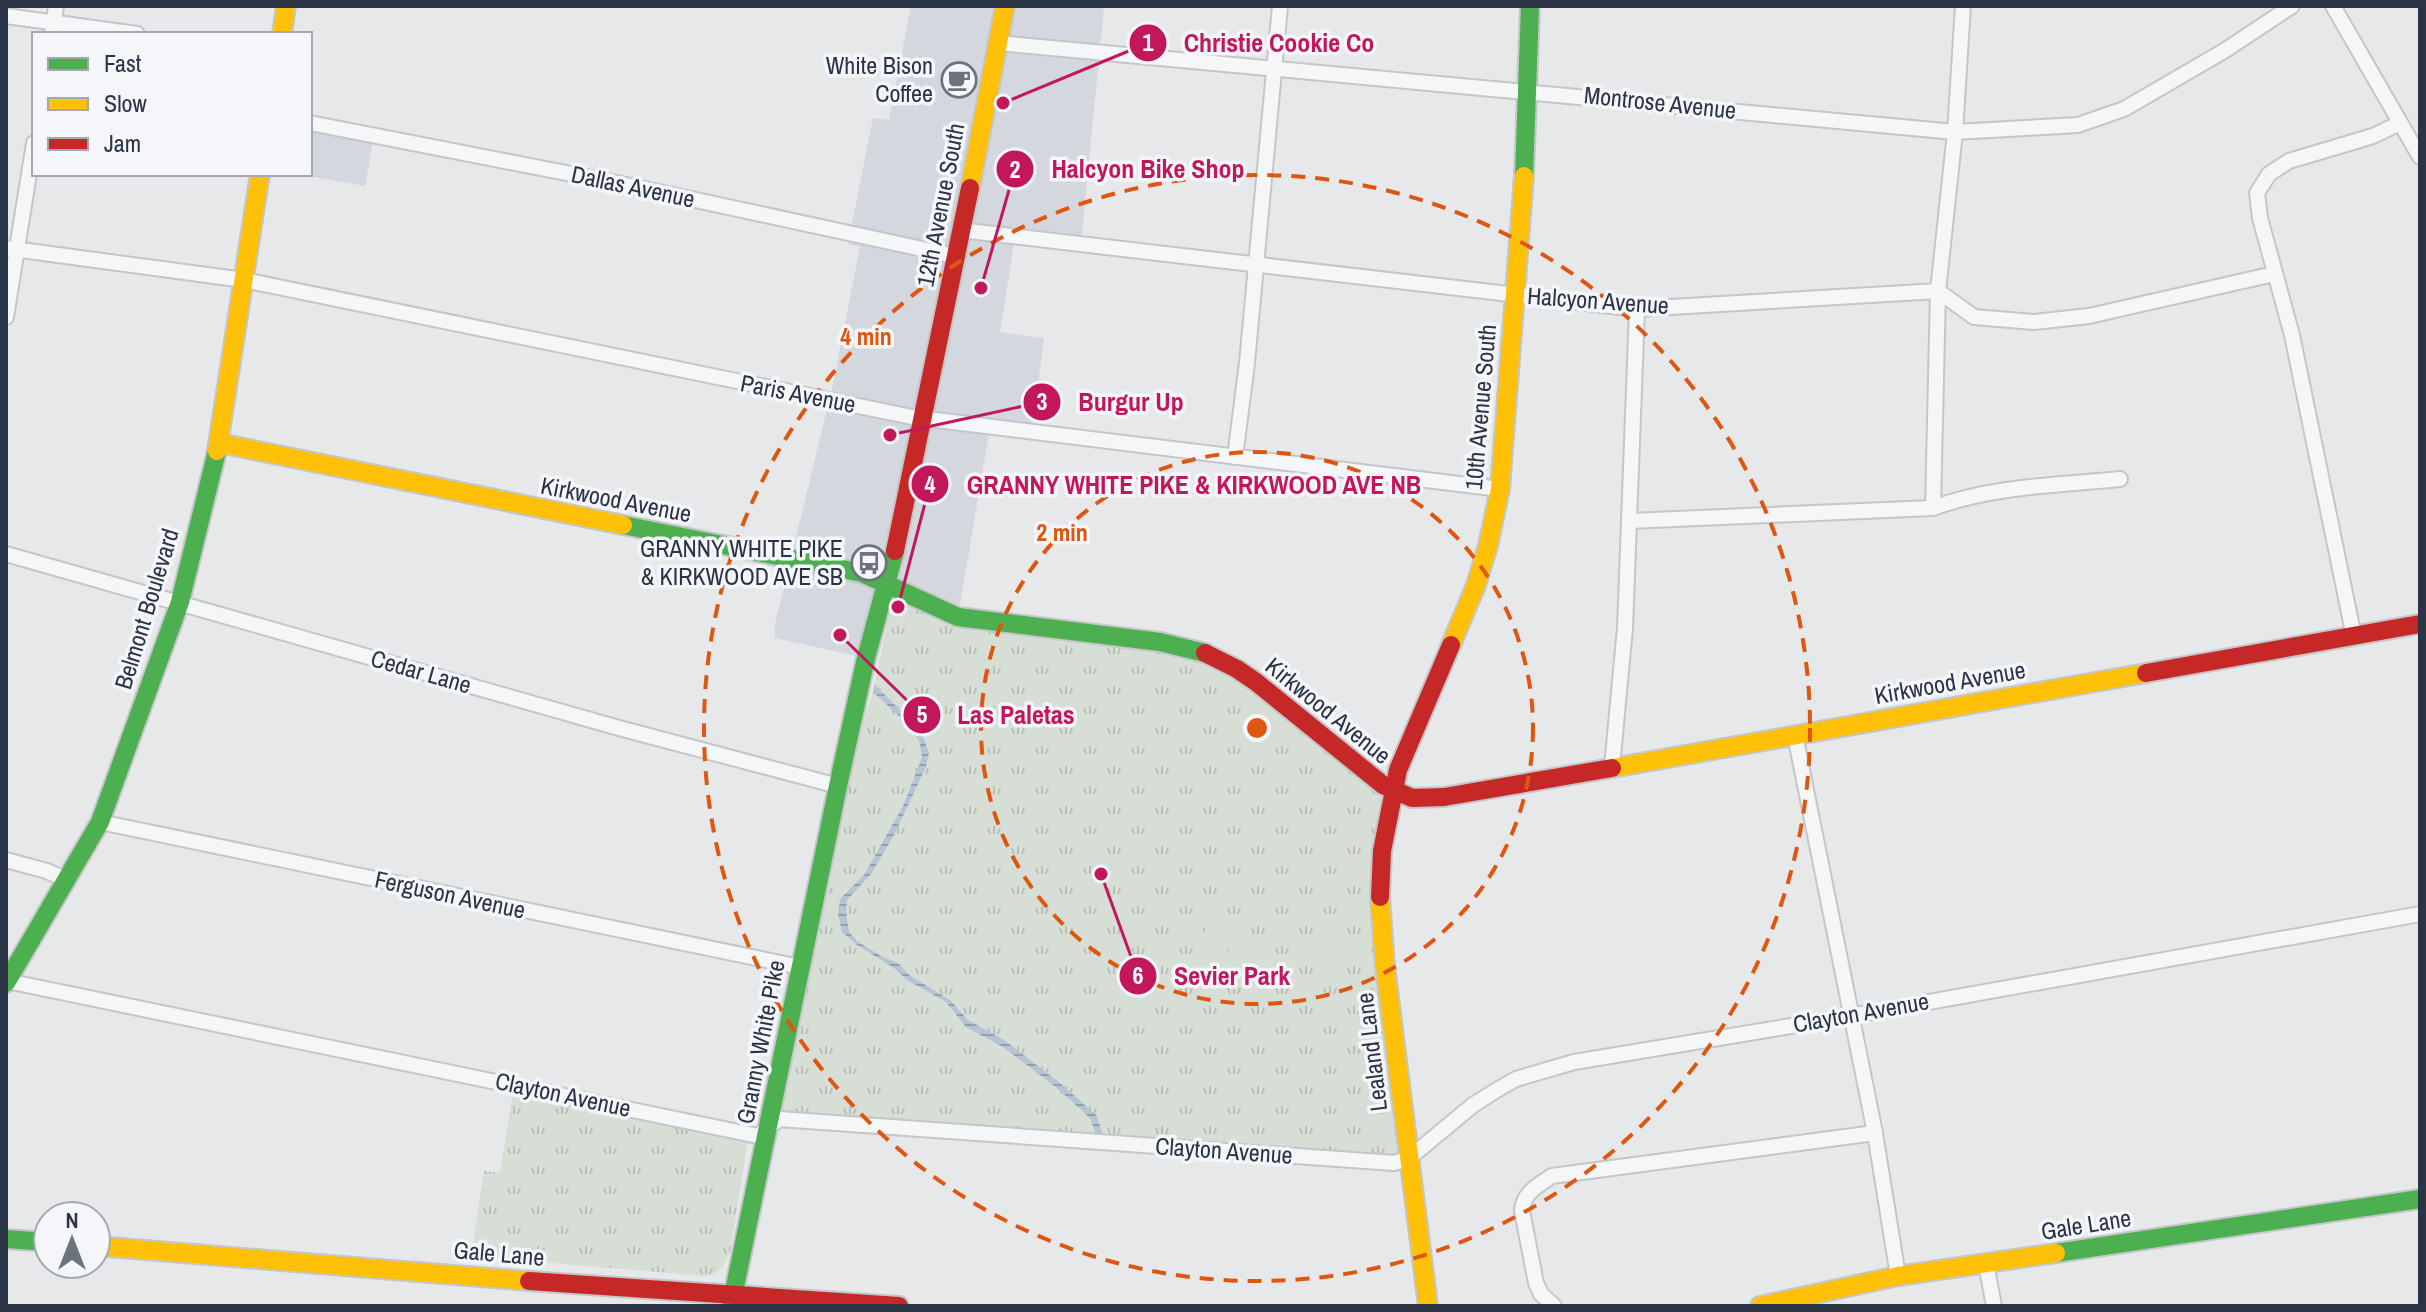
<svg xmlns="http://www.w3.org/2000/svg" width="2426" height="1312" viewBox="0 0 2426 1312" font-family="'Archivo Narrow',sans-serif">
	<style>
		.built { fill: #d4d7dd }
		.grass { fill: url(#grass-tufts) }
		.pitch { fill: #d6ded6 }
		.water { fill: url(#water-rules) }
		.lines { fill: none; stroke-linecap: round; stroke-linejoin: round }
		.street-casing { stroke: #c4c6c8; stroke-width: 18 }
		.fast-casing { stroke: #c4c6c8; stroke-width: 22 }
		.slow-casing { stroke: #c4c6c8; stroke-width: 22 }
		.jam-casing { stroke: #c4c6c8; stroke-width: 22 }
		.street { stroke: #f5f6f7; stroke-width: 14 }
		.fast { stroke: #4caf50; stroke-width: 18 }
		.slow { stroke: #ffc107; stroke-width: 18 }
		.jam { stroke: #c62828; stroke-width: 18 }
		.ring { fill: none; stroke: #df570f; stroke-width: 4; stroke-dasharray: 14 10 }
		.labels { text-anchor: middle; stroke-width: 7; stroke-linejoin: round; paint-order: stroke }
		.poi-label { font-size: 24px; fill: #2b3445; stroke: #f4f6f9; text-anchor: end }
		.street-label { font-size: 24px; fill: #2b3445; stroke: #f4f6f9 }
		.centre { fill: #df570f; stroke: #f4f6f9; stroke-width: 4 }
		.ring-label { font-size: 24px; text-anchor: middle; font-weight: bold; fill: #df570f; stroke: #f4f6f9; stroke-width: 7; stroke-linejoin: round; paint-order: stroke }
		.leader { fill: none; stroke: #c2185b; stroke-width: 3 }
		.callout-dot { fill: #c2185b; stroke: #f4f6f9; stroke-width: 3 }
		.mark-label { font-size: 24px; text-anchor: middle; font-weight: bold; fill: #fff }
		.callout-label { font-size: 26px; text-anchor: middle; font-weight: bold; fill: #c2185b; stroke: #f4f6f9; stroke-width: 7; stroke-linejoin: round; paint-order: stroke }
	</style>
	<defs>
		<pattern id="grass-tufts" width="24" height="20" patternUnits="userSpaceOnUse" patternTransform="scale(2)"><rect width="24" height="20" fill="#d6ded6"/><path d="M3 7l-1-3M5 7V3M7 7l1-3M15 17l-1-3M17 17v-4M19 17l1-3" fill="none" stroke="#b8bfb9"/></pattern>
		<pattern id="water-rules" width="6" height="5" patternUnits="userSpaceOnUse" patternTransform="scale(2)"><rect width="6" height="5" fill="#b4c4d5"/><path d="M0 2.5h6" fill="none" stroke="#93a0af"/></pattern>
	</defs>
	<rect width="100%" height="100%" fill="#e6e8ea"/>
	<!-- built -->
	<g class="built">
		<path d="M911,6H1104L1081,244L1015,237L1000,332L1044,338L1032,432L990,428L958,617L887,583L866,658L775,638V624L832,389L860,247L848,244L873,118L889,120Z"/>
		<path d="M310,123L374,135L365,186L297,174H310Z"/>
	</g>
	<!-- grass -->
	<g class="grass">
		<path d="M892,600L945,621L1176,650L1226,669L1386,798L1376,850L1405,1160L779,1114L848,769L873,692Z"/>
		<path d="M513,1092L748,1141L730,1252C724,1266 720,1273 705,1276L471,1256L484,1171L500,1173Z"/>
	</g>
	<!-- pitch -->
	<g class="pitch">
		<path d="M1208,913L1227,917L1220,957L1201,954Z"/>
		<path d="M1234,918L1253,921L1246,962L1227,959Z"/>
		<path d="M1319,940L1346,945L1339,985L1312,980Z"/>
	</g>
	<!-- water -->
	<path class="water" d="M875,685L911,721L923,736L929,753L926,767L894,835L871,874L847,900L846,912L849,932L857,941L881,956L899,964L909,975L950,1000L968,1020L1004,1040L1060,1083L1097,1116L1103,1136L1096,1135L1090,1118L1057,1088L1003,1047L966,1027L946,1002L907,980L894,968L857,945L842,932L838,914L840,899L864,875L903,806L922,757L919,740L898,715L873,692Z"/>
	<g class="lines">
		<defs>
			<g id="street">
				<path d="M2333,6L2420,157"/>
				<path d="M6,16L137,34"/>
				<path d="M52,34L56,6"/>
				<path d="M998,43L1955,132L2078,125L2124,109L2224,51L2292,6"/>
				<path d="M310,123L617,183L955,256"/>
				<path d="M960,230L1637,309L1938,291L1974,317L2034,322L2089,316L2274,274"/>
				<path d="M6,248L244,280L912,417L1500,489"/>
				<path d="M6,317L34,143"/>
				<path d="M1235,457L1247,363L1280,6"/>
				<path d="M1933,508L1938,291L1955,132L1963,6"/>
				<path d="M1629,521L1933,508C1992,486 2058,485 2120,479"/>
				<path d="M6,554L619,728L838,786"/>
				<path d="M2354,637L2292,335L2260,218L2257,193L2269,174L2289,161L2373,136L2400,123"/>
				<path d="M1795,735L1875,1133L1898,1276"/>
				<path d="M1612,767L1625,628L1637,309"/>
				<path d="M100,822L800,967"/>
				<path d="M6,860L47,871L67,880"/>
				<path d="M7,981L758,1136L779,1119L1394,1163L1408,1159L1473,1105L1500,1088L1516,1079L1574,1062L1851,1016L2420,914"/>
				<path d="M1986,1264L1994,1306"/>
				<path d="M1554,1306L1541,1294L1536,1283L1522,1211C1523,1193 1537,1186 1552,1176L1875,1133"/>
			</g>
			<g id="fast">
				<path d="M1524,176L1530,6"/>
				<path d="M623,525L862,573L958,617L1160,642L1205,653"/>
				<path d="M6,983L100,822L180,602L217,451"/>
				<path d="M6,1239L48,1242"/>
				<path d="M2056,1253L2420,1199"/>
				<path d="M731,1306L838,786L866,658L895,551"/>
			</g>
			<g id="slow">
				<path d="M282,34L286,6"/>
				<path d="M970,188L1005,6"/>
				<path d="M219,443L623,525"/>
				<path d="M217,451L260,174"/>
				<path d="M1451,645L1476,585L1488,546L1500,489L1524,176"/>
				<path d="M1612,768L2146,673"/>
				<path d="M1380,897L1385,966L1428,1306"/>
				<path d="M96,1246L529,1281"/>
				<path d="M1760,1306L1898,1276L2056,1253"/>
			</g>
			<g id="jam">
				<path d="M895,551L970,188"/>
				<path d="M1205,653L1237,669L1256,682L1383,785L1412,798L1444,797L1612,768"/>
				<path d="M2146,673L2420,624"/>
				<path d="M1380,897L1382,851L1398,770L1451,645"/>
				<path d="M529,1281L899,1306"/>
			</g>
		</defs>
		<!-- street casing -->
		<use href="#street" class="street-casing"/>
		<!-- fast casing -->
		<use href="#fast" class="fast-casing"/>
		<!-- slow casing -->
		<use href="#slow" class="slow-casing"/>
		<!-- jam casing -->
		<use href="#jam" class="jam-casing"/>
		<!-- street -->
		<use href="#street" class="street"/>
		<!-- fast -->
		<use href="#fast" class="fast"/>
		<!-- slow -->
		<use href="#slow" class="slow"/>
		<!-- jam -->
		<use href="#jam" class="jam"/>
	</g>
	<!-- distance rings -->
	<g class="ring">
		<circle cx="1257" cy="728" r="276"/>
		<circle cx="1257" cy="728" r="553"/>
	</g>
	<!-- icons -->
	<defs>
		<symbol id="cafe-ring" viewBox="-11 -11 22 22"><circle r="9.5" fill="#f4f6f9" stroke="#6c737f" stroke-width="1.5"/><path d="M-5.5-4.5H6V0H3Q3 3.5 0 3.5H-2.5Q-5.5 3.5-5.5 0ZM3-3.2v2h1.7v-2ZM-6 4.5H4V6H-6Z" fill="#6c737f"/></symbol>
		<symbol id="bus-ring" viewBox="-11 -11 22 22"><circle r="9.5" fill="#f4f6f9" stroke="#6c737f" stroke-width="1.5"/><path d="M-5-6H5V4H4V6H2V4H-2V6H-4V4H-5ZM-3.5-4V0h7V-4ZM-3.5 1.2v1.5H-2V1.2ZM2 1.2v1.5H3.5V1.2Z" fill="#6c737f"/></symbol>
	</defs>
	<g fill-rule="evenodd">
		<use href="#cafe-ring" x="939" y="60" width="40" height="40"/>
		<use href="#bus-ring" x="849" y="543" width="40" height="40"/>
	</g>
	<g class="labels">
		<!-- poi labels -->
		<g class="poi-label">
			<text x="933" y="74">White Bison<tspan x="933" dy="28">Coffee</tspan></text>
			<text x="843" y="557">GRANNY WHITE PIKE<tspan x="843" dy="28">&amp; KIRKWOOD AVE SB</tspan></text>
		</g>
		<!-- street labels -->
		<g class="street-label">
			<text transform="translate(1660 103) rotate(6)" y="8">Montrose Avenue</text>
			<text transform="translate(633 187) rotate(12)" y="8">Dallas Avenue</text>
			<text transform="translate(941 205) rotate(-79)" y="8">12th Avenue South</text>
			<text transform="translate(1598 301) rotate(4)" y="8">Halcyon Avenue</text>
			<text transform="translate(798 394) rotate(11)" y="8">Paris Avenue</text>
			<text transform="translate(1481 407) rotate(-85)" y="8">10th Avenue South</text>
			<text transform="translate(616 500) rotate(11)" y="8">Kirkwood Avenue</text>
			<text transform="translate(147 609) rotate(-73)" y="8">Belmont Boulevard</text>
			<text transform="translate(421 672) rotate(16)" y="8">Cedar Lane</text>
			<text transform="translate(1950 683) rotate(-10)" y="8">Kirkwood Avenue</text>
			<text transform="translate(1328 711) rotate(39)" y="8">Kirkwood Avenue</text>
			<text transform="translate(450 895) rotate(12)" y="8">Ferguson Avenue</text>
			<text transform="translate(1861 1013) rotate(-10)" y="8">Clayton Avenue</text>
			<text transform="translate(761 1042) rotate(-79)" y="8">Granny White Pike</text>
			<text transform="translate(1372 1052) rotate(-97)" y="8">Lealand Lane</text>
			<text transform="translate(563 1095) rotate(12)" y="8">Clayton Avenue</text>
			<text transform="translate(1224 1151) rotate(4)" y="8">Clayton Avenue</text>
			<text transform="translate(2086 1225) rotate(-9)" y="8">Gale Lane</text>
			<text transform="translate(499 1254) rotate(5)" y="8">Gale Lane</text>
		</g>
	</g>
	<circle cx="1257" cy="728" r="12" class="centre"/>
	<g class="ring-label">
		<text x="866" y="345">4 min</text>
		<text x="1062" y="541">2 min</text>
	</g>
	<!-- callouts -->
	<path class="leader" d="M1003 103L1148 43M981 288L1015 169M890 435L1042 402M898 607L930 484M840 635L922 715M1101 874L1138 976"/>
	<g class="callout-dot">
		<circle cx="1003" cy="103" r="8"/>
		<circle cx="981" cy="288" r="8"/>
		<circle cx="890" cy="435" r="8"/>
		<circle cx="898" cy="607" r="8"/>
		<circle cx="840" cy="635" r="8"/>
		<circle cx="1101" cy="874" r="8"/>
		<circle cx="1148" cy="43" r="20"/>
		<circle cx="1015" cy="169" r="20"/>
		<circle cx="1042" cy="402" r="20"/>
		<circle cx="930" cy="484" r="20"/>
		<circle cx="922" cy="715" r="20"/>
		<circle cx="1138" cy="976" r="20"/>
	</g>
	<g class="mark-label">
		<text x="1148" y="51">1</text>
		<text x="1015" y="178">2</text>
		<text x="1042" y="410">3</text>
		<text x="930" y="493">4</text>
		<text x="922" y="723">5</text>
		<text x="1138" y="984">6</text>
	</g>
	<g class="callout-label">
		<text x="1279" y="52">Christie Cookie Co</text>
		<text x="1148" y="178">Halcyon Bike Shop</text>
		<text x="1131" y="411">Burgur Up</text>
		<text x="1194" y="494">GRANNY WHITE PIKE &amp; KIRKWOOD AVE NB</text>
		<text x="1016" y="724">Las Paletas</text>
		<text x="1232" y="985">Sevier Park</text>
	</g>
	<!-- border -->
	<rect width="2426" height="1312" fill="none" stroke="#2b3445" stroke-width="16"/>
	<!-- legend -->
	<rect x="32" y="32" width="280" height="144" fill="#f4f6f9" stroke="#a4a8b1" stroke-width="2"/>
	<rect x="48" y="58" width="40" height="12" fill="#4caf50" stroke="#a4a8b1" stroke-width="2"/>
	<text x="104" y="72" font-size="24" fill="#2b3445">Fast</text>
	<rect x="48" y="98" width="40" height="12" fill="#ffc107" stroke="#a4a8b1" stroke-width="2"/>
	<text x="104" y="112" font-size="24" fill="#2b3445">Slow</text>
	<rect x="48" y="138" width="40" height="12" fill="#c62828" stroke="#a4a8b1" stroke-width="2"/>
	<text x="104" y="152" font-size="24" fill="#2b3445">Jam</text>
	<!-- north arrow -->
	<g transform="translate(72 1240)"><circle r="38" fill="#f4f6f9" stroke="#a4a8b1" stroke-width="2"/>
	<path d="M0-6L14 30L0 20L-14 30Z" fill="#6c737f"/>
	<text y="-12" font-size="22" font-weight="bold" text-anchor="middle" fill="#2b3445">N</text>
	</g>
</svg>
